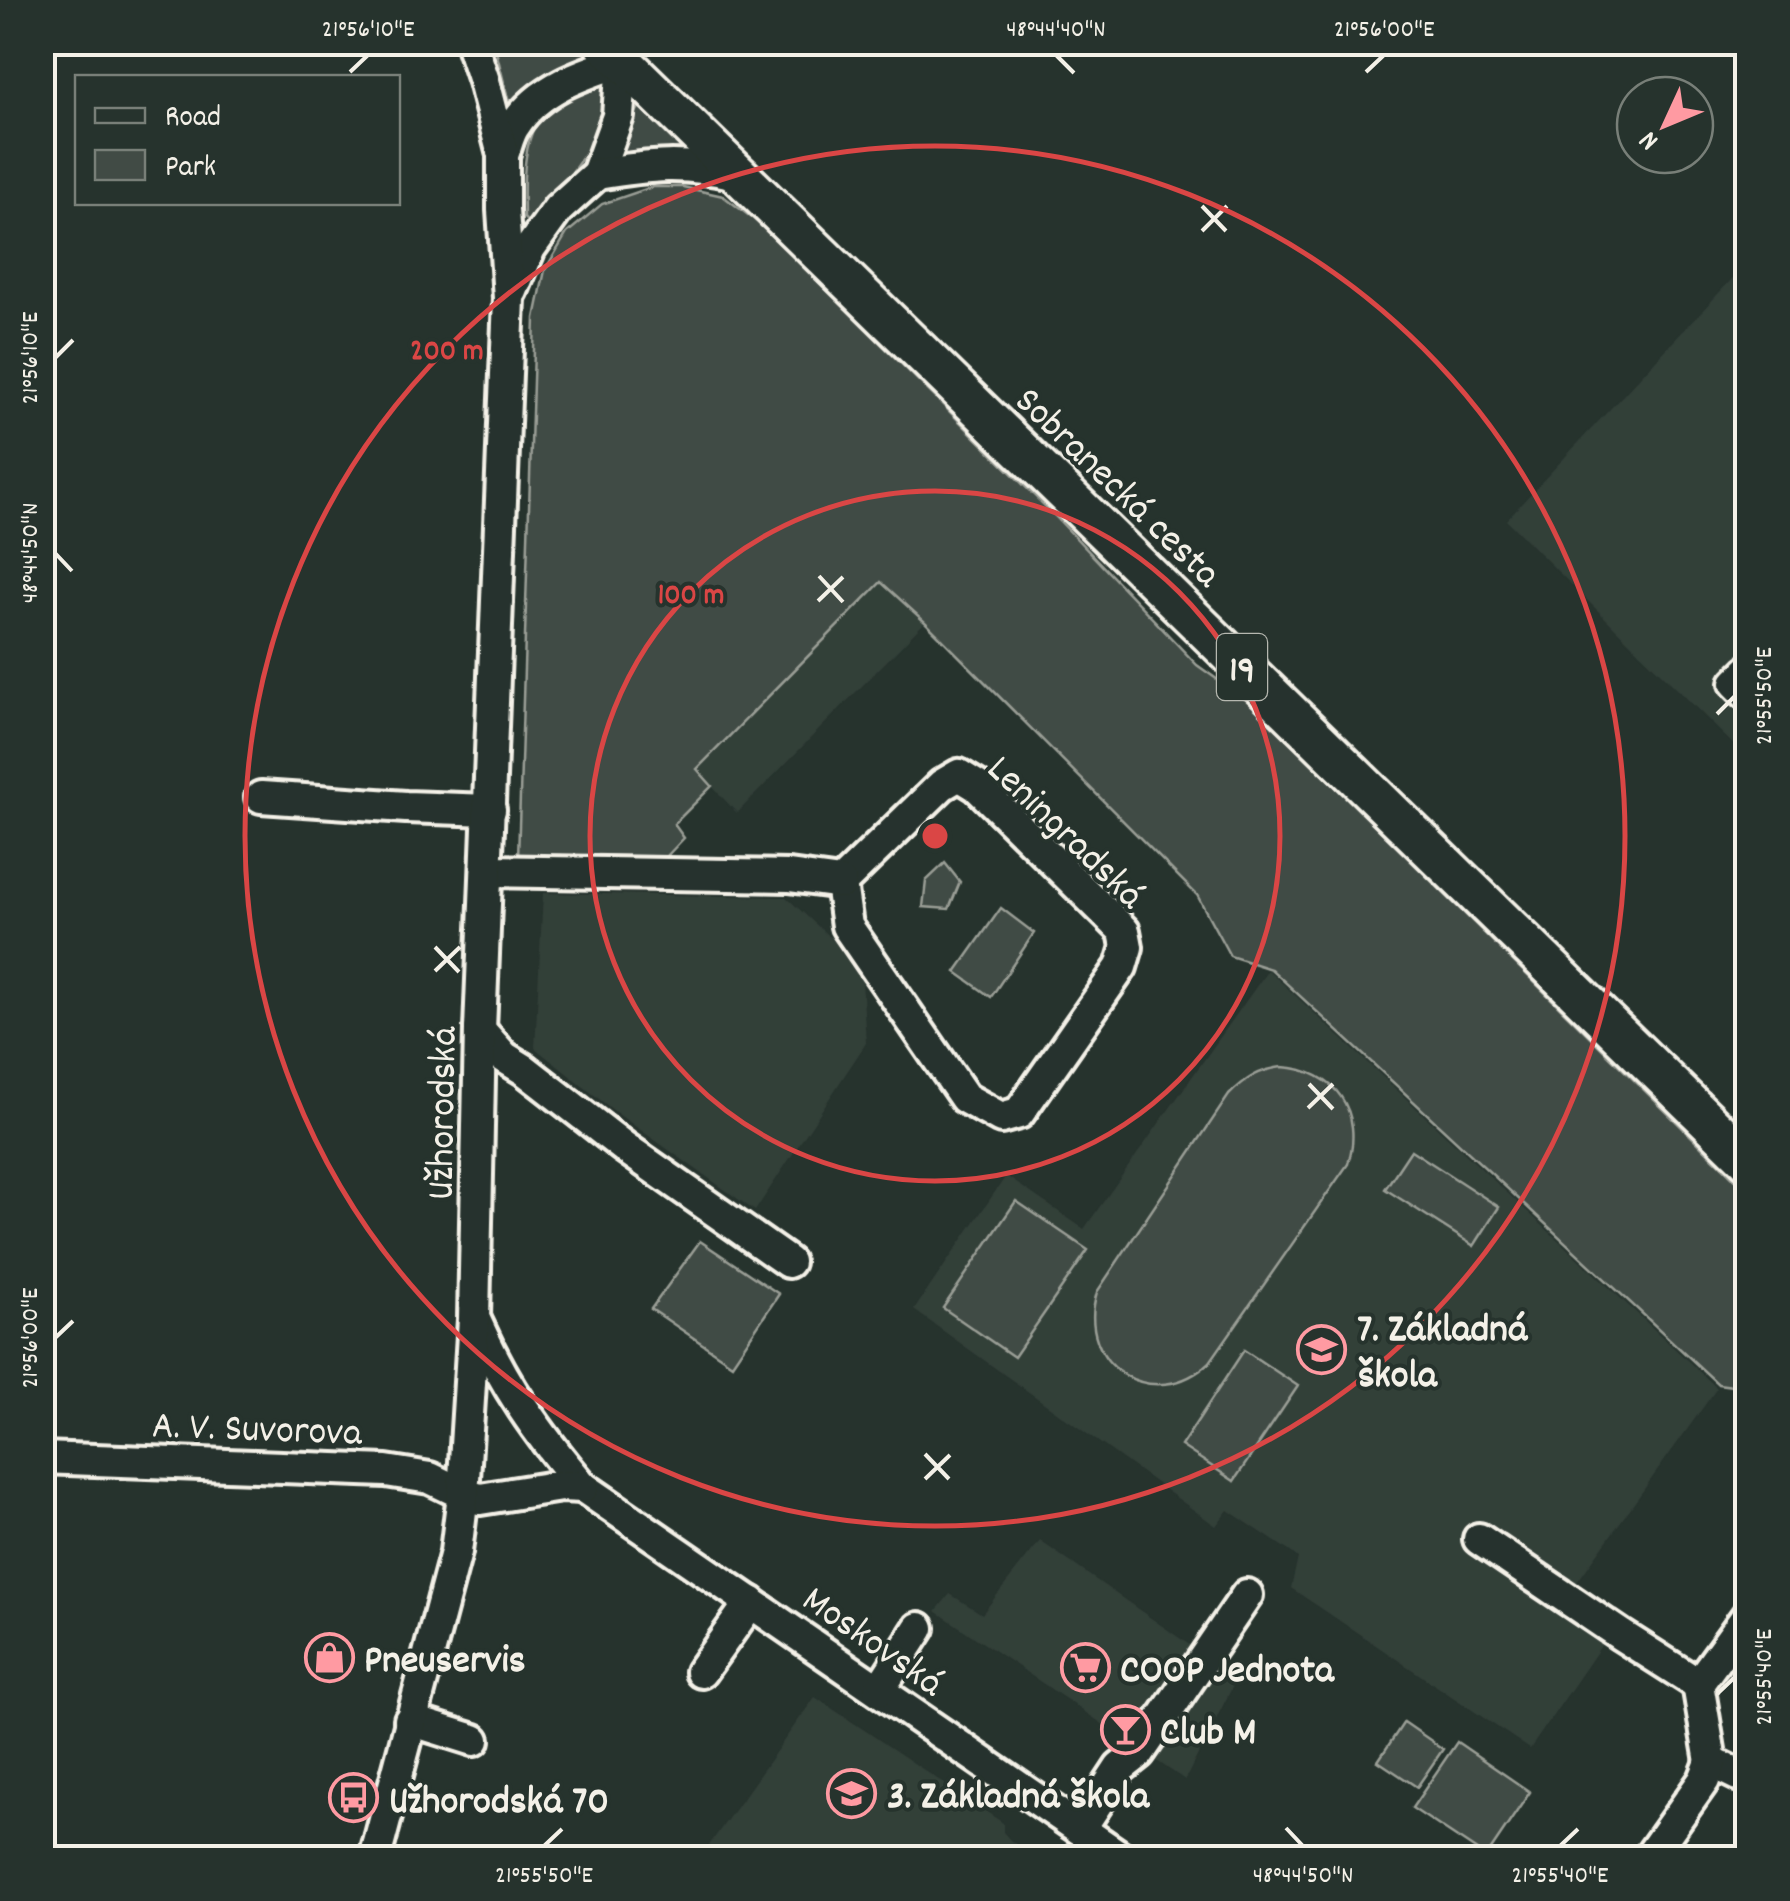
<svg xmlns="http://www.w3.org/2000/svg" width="1790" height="1901" viewBox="0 0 1790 1901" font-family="Dekko,sans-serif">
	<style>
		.built { fill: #333f39 }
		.green { fill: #414b45; stroke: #9a9e96; stroke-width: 2.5 }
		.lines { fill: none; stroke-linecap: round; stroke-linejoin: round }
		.minor-casing { stroke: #f4f1e8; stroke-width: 38 }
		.major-casing { stroke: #f4f1e8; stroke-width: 45 }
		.minor { stroke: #26332d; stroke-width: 30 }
		.major { stroke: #26332d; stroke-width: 38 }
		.ticks { fill: none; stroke: #f4f1e8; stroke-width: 4 }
		.ring { fill: none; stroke: #da4645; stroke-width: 5 }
		.labels { text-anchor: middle; stroke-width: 8; stroke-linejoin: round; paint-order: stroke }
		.shield { fill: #26332d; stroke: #b6b8b0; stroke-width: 2.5 }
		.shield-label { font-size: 38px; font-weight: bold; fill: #f4f1e8 }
		.street-label { font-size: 40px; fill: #f4f1e8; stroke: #26332d }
		.poi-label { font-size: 40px; font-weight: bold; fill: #f4f1e8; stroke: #26332d; text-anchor: start }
		.centre { fill: #da4645; stroke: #26332d; stroke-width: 5 }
		.ring-label { font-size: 30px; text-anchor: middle; font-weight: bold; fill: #da4645; stroke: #26332d; stroke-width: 8; stroke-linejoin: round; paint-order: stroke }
		.neatline { fill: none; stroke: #f4f1e8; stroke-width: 4 }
		.ticks-label { font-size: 25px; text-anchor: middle; fill: #f4f1e8 }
	</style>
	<rect width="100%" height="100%" fill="#26332d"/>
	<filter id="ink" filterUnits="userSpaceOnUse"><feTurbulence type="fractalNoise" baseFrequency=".01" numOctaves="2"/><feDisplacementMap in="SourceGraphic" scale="20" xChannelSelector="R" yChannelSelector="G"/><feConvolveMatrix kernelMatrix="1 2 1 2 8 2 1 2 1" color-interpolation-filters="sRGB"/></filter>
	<g filter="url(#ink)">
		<!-- built -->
		<g class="built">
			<path d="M1747,263V758L1506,520Z"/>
			<path d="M881,582L925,622L737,813L696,769Z"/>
			<path d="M543,893L786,897L834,941L862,981L866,1043L755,1211L618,1114L535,1048Z"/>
			<path d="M1268,970L1717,1388L1572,1589L1618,1621L1530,1749L1291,1588L1298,1558L1292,1553L1228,1510L1216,1526L914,1310L1006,1176L1084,1229Z"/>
			<path d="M1040,1541L1237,1678L1185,1780L936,1611L950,1594L982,1614Z"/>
			<path d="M815,1697L1003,1823V1832L1010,1840L1036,1858H700Z"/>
		</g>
		<!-- green -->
		<g class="green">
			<path d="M494,43H579L587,50L589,57L549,73L512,103L508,98Z"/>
			<path d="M602,87L607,89C616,126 557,190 535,220L528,223L524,218C523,170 520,107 578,90C585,88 594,88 602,87Z"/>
			<path d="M640,106L645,107L685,147L687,152L620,158C621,148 634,114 640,106Z"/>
			<path d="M652,187H683L723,196L760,224L1053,514L1197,665L1249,702L1747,1191V1414L1732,1386L1718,1384L1271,969L1230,956L1197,895L925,622L881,582L697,769L712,786L674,824L684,838L665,858L652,863L518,859L535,318L545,270L567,233L602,204Z"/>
			<path d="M945,863L960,882L949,909L923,907L926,881Z"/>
			<path d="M1001,908L1034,933L991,997L956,972Z"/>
			<path d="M1282,1067C1336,1070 1364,1112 1348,1164L1210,1362C1154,1415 1075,1366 1097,1292L1229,1095C1246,1078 1259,1070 1282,1067Z"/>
			<path d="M1411,1150L1499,1207L1474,1246L1385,1189Z"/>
			<path d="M1016,1201L1088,1250L1014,1357L943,1308Z"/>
			<path d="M700,1241L779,1294L732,1364L651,1309Z"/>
			<path d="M1244,1350L1298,1386L1234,1481L1181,1446Z"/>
			<path d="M1404,1722L1443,1749L1417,1787L1378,1761Z"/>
			<path d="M1457,1742L1530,1792L1486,1857L1412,1808Z"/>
		</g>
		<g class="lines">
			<defs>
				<g id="minor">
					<path d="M503,155C507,145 509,133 515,125C539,88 582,74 622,61L618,116L597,174L558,209L530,248L512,291"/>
					<path d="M597,174C652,165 683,162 738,174"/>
					<path d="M1748,671L1736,683L1748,695"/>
					<path d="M959,775L977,786L1124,931L1127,947L1121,967L1019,1113L1001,1118L965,1098L847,926L841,883L942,785Z"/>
					<path d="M261,797L406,807L490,810"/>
					<path d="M488,871L789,876L841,883"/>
					<path d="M480,1030L504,1057L525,1070L624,1147L788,1262"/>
					<path d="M476,1322C505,1387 537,1432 583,1487L1122,1858"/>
					<path d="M42,1458L386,1471L430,1478L463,1494L480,1499L561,1486L583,1487"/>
					<path d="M1479,1539L1621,1635L1698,1684"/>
					<path d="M1748,1615L1698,1684L1711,1762L1748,1780"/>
					<path d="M701,1672L751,1602"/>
					<path d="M879,1690L919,1628"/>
					<path d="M410,1720L474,1740"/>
					<path d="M1080,1829L1120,1768L1139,1753L1247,1595"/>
					<path d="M375,1858L456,1552L463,1494L474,1319L480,1030L509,298L503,210V155L484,81L471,42"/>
					<path d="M1649,1858L1704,1780L1711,1762"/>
				</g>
				<path id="major" d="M603,42L1748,1160"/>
			</defs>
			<!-- minor casing -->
			<use href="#minor" class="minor-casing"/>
			<!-- major casing -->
			<use href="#major" class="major-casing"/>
			<!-- minor -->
			<use href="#minor" class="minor"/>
			<!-- major -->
			<use href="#major" class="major"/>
		</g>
	</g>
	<!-- ticks -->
	<path class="ticks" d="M1056,55L1074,73M350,72L368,55M1366,72L1384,55M1202,206L1226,231M1202,231L1227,206M55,358L73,340M55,553L72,571M819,576L843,602M818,601L843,577M1717,714L1735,696M435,947L459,972M435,971L460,947M1309,1084L1333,1109M1308,1108L1333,1084M55,1338L73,1321M925,1454L949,1479M925,1479L950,1455M1717,1694L1735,1677M1286,1828L1303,1846M544,1846L562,1829M1560,1846L1578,1829"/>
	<!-- distance rings -->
	<g class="ring">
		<circle cx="935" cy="836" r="345"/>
		<circle cx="935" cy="836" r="690"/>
	</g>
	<!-- icons -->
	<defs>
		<symbol id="school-ring" viewBox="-11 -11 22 22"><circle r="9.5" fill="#26332d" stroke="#ff9aa2" stroke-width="1.5"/><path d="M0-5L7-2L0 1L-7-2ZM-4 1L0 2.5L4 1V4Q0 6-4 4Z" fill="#ff9aa2"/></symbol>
		<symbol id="shop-ring" viewBox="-11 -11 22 22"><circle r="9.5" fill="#26332d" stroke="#ff9aa2" stroke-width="1.5"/><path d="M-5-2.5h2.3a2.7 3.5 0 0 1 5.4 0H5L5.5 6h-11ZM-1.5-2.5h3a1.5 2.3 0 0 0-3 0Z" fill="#ff9aa2"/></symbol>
		<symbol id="supermarket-ring" viewBox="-11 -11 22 22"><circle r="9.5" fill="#26332d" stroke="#ff9aa2" stroke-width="1.5"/><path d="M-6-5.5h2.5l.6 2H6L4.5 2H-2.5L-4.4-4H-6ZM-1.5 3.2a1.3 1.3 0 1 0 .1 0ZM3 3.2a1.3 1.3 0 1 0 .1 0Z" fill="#ff9aa2"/></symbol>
		<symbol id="bar-ring" viewBox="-11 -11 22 22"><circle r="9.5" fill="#26332d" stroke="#ff9aa2" stroke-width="1.5"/><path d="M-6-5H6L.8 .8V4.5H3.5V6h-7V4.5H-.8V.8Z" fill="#ff9aa2"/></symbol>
		<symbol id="bus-ring" viewBox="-11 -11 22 22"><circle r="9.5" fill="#26332d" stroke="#ff9aa2" stroke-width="1.5"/><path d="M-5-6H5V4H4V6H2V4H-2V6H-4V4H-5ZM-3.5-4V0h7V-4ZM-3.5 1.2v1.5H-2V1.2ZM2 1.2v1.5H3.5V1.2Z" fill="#ff9aa2"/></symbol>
	</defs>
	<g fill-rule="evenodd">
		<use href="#school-ring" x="1294" y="1322" width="55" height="55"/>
		<use href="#shop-ring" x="302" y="1630" width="55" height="55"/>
		<use href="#supermarket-ring" x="1058" y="1640" width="55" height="55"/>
		<use href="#bar-ring" x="1098" y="1702" width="55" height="55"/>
		<use href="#school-ring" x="824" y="1766" width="55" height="55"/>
		<use href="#bus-ring" x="326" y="1770" width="55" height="55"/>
	</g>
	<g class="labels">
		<!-- shield labels -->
		<rect class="shield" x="1217" y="634" width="50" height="66" rx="8"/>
		<g class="shield-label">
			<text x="1242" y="680">19</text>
		</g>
		<!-- street labels -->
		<g class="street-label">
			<text transform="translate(1120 485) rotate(44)" y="14">Sobranecká cesta</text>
			<text transform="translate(1068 830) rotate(44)" y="14">Leningradská</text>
			<text transform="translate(439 1113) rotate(-89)" y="14">Užhorodská</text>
			<text transform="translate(257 1426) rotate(2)" y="14">A. V. Suvorova</text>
			<text transform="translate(875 1639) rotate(35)" y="14">Moskovská</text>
		</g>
		<!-- poi labels -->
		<g class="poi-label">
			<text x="1357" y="1340">7. Základná<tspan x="1357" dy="46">škola</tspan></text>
			<text x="364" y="1671">Pneuservis</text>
			<text x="1120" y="1681">COOP Jednota</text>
			<text x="1160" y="1743">Club M</text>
			<text x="887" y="1807">3. Základná škola</text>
			<text x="389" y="1812">Užhorodská 70</text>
		</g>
	</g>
	<circle cx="935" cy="836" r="15" class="centre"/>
	<g class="ring-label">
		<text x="447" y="359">200 m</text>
		<text x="691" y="603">100 m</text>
	</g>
	<!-- margin -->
	<rect width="1790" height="1901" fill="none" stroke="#26332d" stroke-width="110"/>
	<!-- legend -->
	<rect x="75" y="75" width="325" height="130" fill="#26332d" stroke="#787f78" stroke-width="2.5"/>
	<rect x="95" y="108" width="50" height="15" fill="#26332d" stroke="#787f78" stroke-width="2.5"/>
	<text x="165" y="125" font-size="30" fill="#f4f1e8">Road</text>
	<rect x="95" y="150" width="50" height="30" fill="#414b45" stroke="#787f78" stroke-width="2.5"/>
	<text x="165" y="175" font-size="30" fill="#f4f1e8">Park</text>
	<!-- north arrow -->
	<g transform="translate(1665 125) rotate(226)"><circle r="48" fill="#26332d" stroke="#787f78" stroke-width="2.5"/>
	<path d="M0-8L18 38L0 25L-18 38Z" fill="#ff9aa2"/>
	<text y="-15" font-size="28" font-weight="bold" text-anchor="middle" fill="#f4f1e8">N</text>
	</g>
	<rect x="55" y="55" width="1680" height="1791" class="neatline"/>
	<g class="ticks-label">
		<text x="368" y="36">21°56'10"E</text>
		<text x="1056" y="36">48°44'40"N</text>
		<text x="1384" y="36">21°56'00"E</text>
		<text transform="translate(28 358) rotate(-90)" y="9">21°56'10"E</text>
		<text transform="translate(28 553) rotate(-90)" y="9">48°44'50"N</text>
		<text transform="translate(1762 696) rotate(-90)" y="9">21°55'50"E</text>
		<text transform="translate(28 1338) rotate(-90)" y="9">21°56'00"E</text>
		<text transform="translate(1762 1677) rotate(-90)" y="9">21°55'40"E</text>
		<text x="544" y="1882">21°55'50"E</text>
		<text x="1303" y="1882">48°44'50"N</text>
		<text x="1560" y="1882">21°55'40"E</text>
	</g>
</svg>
